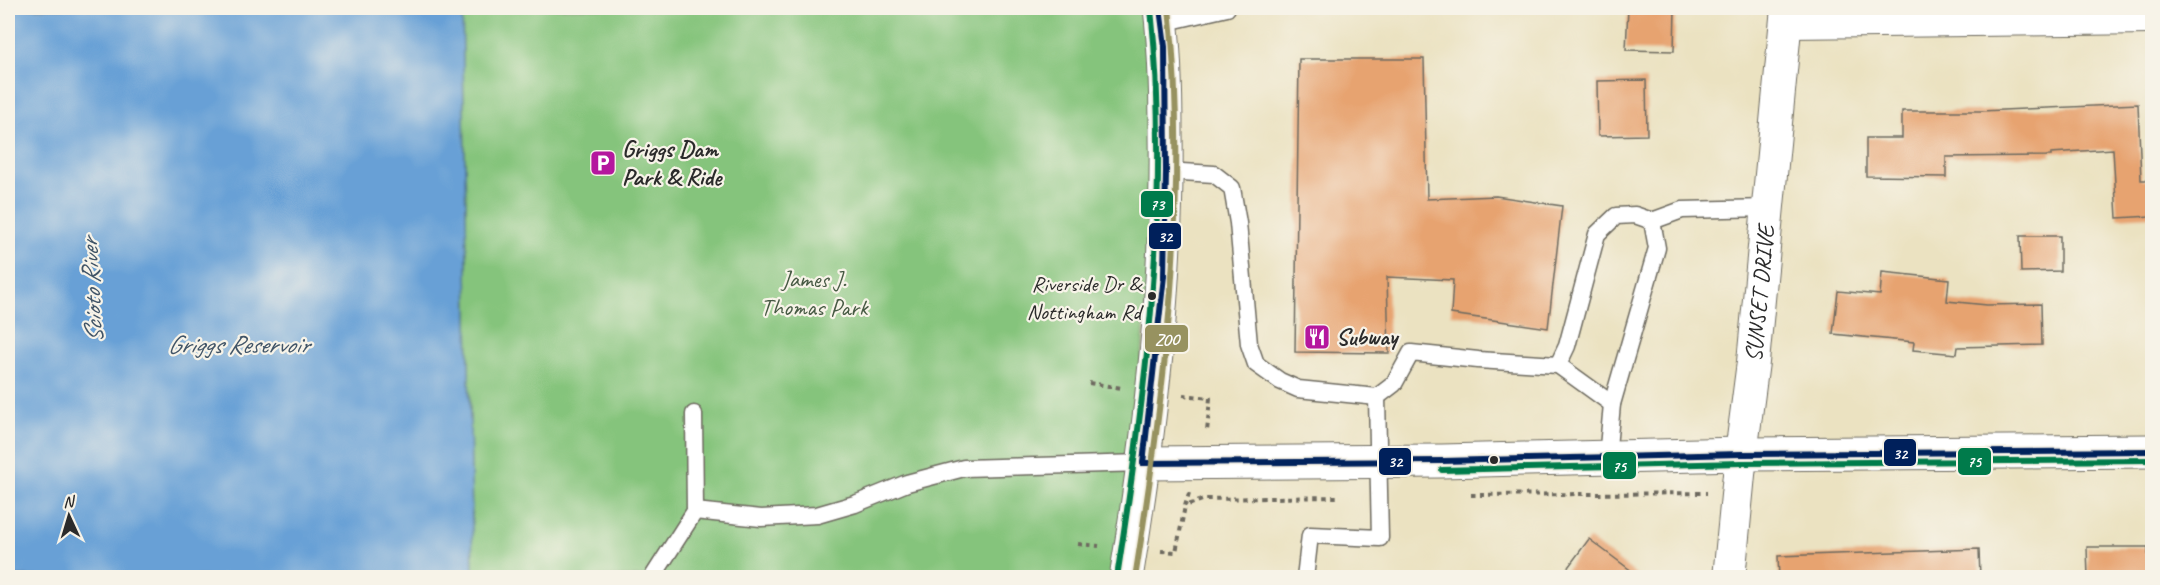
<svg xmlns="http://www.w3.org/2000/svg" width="2160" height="585" viewBox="0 0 2160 585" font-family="Caveat,sans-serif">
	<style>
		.green { fill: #85c47c; stroke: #587854; stroke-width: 1.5 }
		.water { fill: #68a0d6; stroke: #4a6680; stroke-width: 1.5 }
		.building { fill: #e7a370 }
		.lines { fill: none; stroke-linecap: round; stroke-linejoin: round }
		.service-casing { stroke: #6e6b60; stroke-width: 19 }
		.minor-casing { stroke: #6e6b60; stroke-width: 34 }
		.tertiary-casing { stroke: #6e6b60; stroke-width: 35 }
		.primary-casing { stroke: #6e6b60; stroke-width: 35 }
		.path { stroke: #6e6b60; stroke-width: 4; stroke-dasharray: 4.5 4.5; stroke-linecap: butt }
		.service { stroke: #fff; stroke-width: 16 }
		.minor { stroke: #fff; stroke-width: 32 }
		.tertiary { stroke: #fff; stroke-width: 33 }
		.primary { stroke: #fff; stroke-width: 33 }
		.bus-1-casing { stroke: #f7f3e8; stroke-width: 10 }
		.bus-2-casing { stroke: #f7f3e8; stroke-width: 10 }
		.bus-3-casing { stroke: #f7f3e8; stroke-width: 10 }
		.bus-4-casing { stroke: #f7f3e8; stroke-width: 10 }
		.bus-1 { stroke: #00205b; stroke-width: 6 }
		.bus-2 { stroke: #007b4b; stroke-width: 6 }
		.bus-3 { stroke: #979260; stroke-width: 6 }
		.bus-4 { stroke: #007b4b; stroke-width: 6 }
		.bus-dot { fill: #2b2b2b; stroke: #f7f3e8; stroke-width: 2 }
		.labels { text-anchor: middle; stroke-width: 4.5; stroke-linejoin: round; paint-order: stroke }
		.bus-label { font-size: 22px; fill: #2b2b2b; stroke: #f7f3e8; text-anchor: end }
		.poi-label { font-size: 24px; font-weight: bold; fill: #2b2b2b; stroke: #f7f3e8; text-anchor: start }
		.park-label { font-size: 24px; fill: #465943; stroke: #f7f3e8 }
		.street-label { font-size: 24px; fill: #2b2b2b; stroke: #f7f3e8 }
		.water-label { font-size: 26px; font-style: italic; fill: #405467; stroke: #f7f3e8 }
		.line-badge { stroke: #f7f3e8; stroke-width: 2 }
		.badge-label { font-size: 16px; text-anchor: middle; font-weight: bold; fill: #fff }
	</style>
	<rect width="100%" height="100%" fill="#f7f3e8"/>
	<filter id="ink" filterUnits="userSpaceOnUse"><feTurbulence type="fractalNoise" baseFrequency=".0167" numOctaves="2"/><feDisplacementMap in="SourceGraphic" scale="12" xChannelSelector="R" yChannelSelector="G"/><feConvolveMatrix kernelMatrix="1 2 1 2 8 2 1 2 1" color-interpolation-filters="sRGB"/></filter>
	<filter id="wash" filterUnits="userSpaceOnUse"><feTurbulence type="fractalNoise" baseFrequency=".008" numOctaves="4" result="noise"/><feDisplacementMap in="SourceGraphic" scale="24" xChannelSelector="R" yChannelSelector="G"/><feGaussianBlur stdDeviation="1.35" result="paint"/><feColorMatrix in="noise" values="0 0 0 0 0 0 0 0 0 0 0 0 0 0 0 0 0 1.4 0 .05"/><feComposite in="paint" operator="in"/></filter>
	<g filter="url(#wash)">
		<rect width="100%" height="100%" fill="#ebe2c1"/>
		<!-- green -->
		<path class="green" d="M462,8H1160L1165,47L1126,577H473Z"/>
		<!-- water -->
		<path class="water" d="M8,8H462L473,577H8Z"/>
		<g id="blocks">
			<!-- building -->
			<g class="building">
				<path d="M1628,8H1675L1674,51L1626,50Z"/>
				<path d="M1299,59H1424L1427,199L1496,196L1562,206L1548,328L1451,314L1453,280L1387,277L1389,353L1295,352Z"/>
				<path d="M1646,80L1647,135L1598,136L1597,81Z"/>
				<path d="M2138,104L2141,180H2152V216L2117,218L2113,149L2051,153V156L1946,157V177L1866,176V138H1902V111H1981Z"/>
				<path d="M2020,236H2060V271L2021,272Z"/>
				<path d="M1882,272L1949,279L1947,301L1987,305L2041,304L2042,345L1958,347L1957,354L1913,350L1914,342L1833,334L1838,291L1880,295Z"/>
				<path d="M1589,539L1641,578H1560Z"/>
				<path d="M2087,547H2148V578H2088Z"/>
				<path d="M1979,549L1980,578H1779L1778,556Z"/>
			</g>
		</g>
	</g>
	<g filter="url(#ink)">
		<use href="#blocks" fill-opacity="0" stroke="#6e6b60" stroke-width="1.5"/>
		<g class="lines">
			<defs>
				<g id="service">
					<path d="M1162,23L1227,8"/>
					<path d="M1166,171L1214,174L1232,188L1238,223L1249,344L1256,364L1280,381L1298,389L1377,397L1394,384L1411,353L1478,360L1558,365L1567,346L1597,234L1616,216L1635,215L1652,221L1657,248L1612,404L1607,458"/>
					<path d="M1652,221L1682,210L1768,208"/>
					<path d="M1558,365L1612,404"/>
					<path d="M695,511L761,518L817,515L855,504L907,483L964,468L1143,463"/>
					<path d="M652,578L695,511L694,414"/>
					<path d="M1305,578L1310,535L1380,538L1377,397"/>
				</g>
				<g id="minor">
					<path d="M1786,22L2152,18"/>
					<path id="s1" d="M1729,578L1741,454L1753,362L1787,8"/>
				</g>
				<path id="tertiary" d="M1143,463L1442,461L1741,454L2152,451"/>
				<path id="primary" d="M1126,578C1150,431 1168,283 1166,134C1166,92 1165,50 1160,8"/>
			</defs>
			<!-- service casing -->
			<use href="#service" class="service-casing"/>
			<!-- minor casing -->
			<use href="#minor" class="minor-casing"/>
			<!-- tertiary casing -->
			<use href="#tertiary" class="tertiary-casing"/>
			<!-- primary casing -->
			<use href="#primary" class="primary-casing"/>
			<!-- path -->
			<g class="path">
				<path d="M1089,383L1122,388"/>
				<path d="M1183,395L1210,398L1207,432"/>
				<path d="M1189,493L1185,506L1205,499L1338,497"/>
				<path d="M1471,495L1707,493"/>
				<path d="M1078,544L1099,546"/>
				<path d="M1161,551L1176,552L1185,506"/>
			</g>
			<!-- service -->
			<use href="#service" class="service"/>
			<!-- minor -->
			<use href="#minor" class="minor"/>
			<!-- tertiary -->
			<use href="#tertiary" class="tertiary"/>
			<!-- primary -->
			<use href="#primary" class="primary"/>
			<defs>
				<g id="bus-1">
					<path d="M1143,463L1442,461L1741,454L2152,451"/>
					<path d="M1143,463L1164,276L1166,171L1165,47L1160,8"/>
				</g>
				<path id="bus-2" d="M1442,470L1741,463L2152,460"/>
				<path id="bus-3" d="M1135,578C1165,391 1189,196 1169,8"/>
				<path id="bus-4" d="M1117,577C1146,391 1171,197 1151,9"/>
			</defs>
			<!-- bus-1 casing -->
			<use href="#bus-1" class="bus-1-casing"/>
			<!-- bus-2 casing -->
			<use href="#bus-2" class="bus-2-casing"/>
			<!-- bus-3 casing -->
			<use href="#bus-3" class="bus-3-casing"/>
			<!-- bus-4 casing -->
			<use href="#bus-4" class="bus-4-casing"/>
			<!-- bus-1 -->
			<use href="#bus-1" class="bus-1"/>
			<!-- bus-2 -->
			<use href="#bus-2" class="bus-2"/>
			<!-- bus-3 -->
			<use href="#bus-3" class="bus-3"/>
			<!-- bus-4 -->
			<use href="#bus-4" class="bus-4"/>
		</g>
	</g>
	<!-- icons -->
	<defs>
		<symbol id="parking-square" viewBox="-11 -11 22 22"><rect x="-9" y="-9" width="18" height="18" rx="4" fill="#b5179e" stroke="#f7f3e8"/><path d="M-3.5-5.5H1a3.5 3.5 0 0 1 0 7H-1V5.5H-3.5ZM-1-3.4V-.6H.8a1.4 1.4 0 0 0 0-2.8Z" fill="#fff"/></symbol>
		<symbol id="restaurant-square" viewBox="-11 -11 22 22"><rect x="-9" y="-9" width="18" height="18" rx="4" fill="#b5179e" stroke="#f7f3e8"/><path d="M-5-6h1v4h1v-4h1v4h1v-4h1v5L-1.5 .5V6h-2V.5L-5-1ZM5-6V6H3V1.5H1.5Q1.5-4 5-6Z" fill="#fff"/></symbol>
	</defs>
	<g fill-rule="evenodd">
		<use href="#parking-square" x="588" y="148" width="30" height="30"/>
		<use href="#restaurant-square" x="1302" y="322" width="30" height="30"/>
	</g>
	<!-- markers -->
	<g class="bus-dot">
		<circle cx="1152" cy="296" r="5"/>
		<circle cx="1494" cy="460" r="5"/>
	</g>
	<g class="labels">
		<!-- bus labels -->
		<g class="bus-label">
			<text x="1141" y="291">Riverside Dr &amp;<tspan x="1141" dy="28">Nottingham Rd</tspan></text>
		</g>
		<!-- poi labels -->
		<g class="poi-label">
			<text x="622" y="157">Griggs Dam<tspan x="622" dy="28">Park &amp; Ride</tspan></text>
			<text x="1336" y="345">Subway</text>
		</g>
		<!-- park labels -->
		<g class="park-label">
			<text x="814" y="287">James J.<tspan x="814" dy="28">Thomas Park</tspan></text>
		</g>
		<!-- street labels -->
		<g class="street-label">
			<text dy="8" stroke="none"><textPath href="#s1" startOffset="286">SUNSET DRIVE</textPath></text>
		</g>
		<!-- water labels -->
		<g class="water-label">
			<text transform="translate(91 291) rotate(-93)" y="9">Scioto River</text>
			<text x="238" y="353">Griggs Reservoir</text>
		</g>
	</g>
	<g class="line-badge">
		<rect x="1140" y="190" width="34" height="28" rx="6" fill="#007b4b"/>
		<rect x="1148" y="222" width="34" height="28" rx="6" fill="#00205b"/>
		<rect x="1144" y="324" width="45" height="29" rx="6" fill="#979260"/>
		<rect x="1883" y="438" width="34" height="29" rx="6" fill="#00205b"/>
		<rect x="1957" y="447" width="35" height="29" rx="6" fill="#007b4b"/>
		<rect x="1378" y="447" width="34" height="29" rx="6" fill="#00205b"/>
		<rect x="1602" y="451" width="35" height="29" rx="6" fill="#007b4b"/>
	</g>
	<g class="badge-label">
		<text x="1157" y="210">73</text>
		<text x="1165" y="242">32</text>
		<text x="1167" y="345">ZOO</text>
		<text x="1900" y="459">32</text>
		<text x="1974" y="467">75</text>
		<text x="1395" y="467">32</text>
		<text x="1619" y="472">75</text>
	</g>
	<!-- margin -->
	<rect width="2160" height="585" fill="none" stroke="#f7f3e8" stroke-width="30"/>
	<!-- north arrow -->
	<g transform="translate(69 516) rotate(356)" stroke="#f7f3e8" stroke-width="4.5" paint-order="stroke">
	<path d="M0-4.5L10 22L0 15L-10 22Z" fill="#2b2b2b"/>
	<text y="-9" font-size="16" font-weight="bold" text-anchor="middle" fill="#2b2b2b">N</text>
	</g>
</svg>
